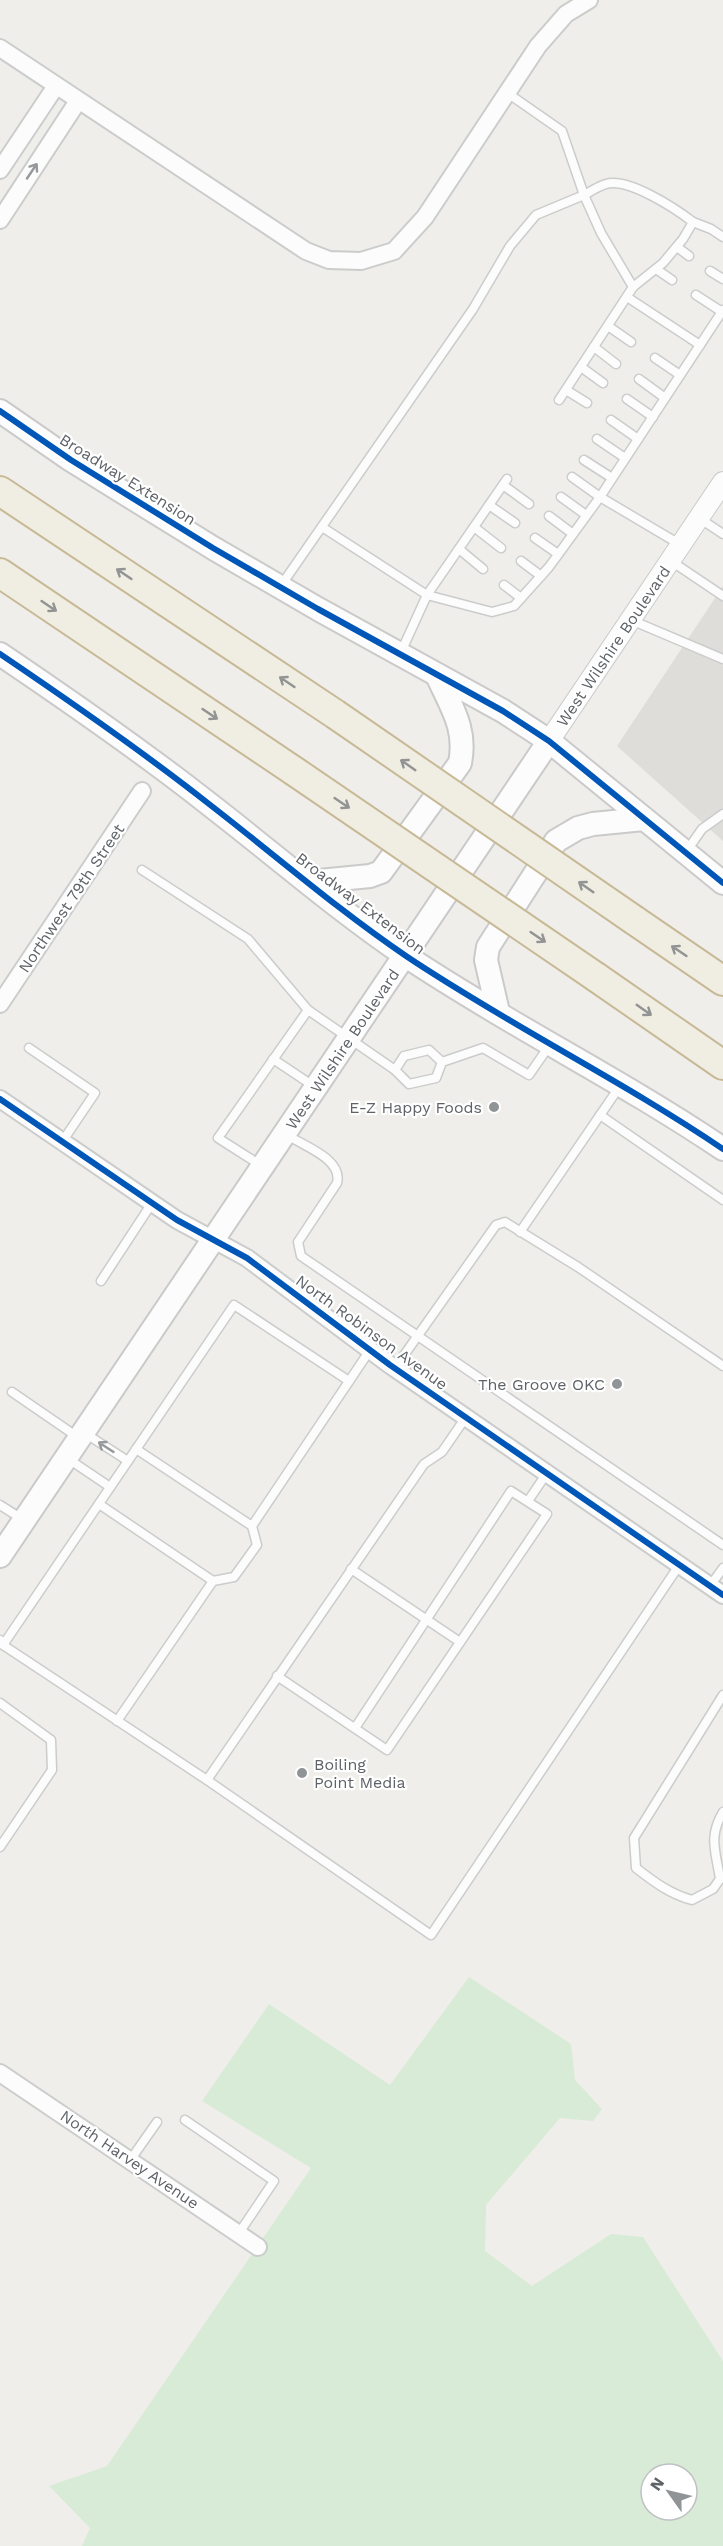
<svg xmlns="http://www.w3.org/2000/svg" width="723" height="2546" viewBox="0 0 723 2546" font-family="'Work Sans',sans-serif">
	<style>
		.industrial { fill: #dfddda }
		.green { fill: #d8ebd6; fill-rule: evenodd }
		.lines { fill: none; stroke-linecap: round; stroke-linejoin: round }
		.service-casing { stroke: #cbcccc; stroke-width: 11 }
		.minor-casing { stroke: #cbcccc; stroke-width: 20 }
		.tertiary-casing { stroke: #cbcccc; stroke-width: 22 }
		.secondary-casing { stroke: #cacacb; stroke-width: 26 }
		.motorway-casing { stroke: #c8b996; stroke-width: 32 }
		.service { stroke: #fdfcfc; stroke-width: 8 }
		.minor { stroke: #fdfcfc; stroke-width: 16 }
		.tertiary { stroke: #fdfcfc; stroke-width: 20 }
		.secondary { stroke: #fdfcfc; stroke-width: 22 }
		.motorway { stroke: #f0ede3; stroke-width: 28 }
		.motorway-bridge-casing { stroke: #c8b996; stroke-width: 32; stroke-linecap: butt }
		.motorway-bridge { stroke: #f0ede3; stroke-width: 28 }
		.cycleway-casing { stroke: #fff; stroke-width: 10 }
		.cycleway { stroke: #0057b8; stroke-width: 6 }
		.oneway { stroke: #96999c }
		.oneway2 { stroke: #929393 }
		.poi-dot { fill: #919496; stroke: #fff; stroke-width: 2 }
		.labels { text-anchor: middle; stroke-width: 4.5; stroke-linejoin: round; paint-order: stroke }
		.street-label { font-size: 16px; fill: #5f6368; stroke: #fff }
		.poi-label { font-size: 16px; fill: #5f6368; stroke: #fff; text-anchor: end }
	</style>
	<rect width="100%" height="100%" fill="#efeeea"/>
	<!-- industrial -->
	<path class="industrial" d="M723,586V841L617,746Z"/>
	<!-- green -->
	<path class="green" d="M469,1977L571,2044L575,2080L602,2109L593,2121L560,2118L486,2205L485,2251L532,2286L611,2234L643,2237L723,2361V2546H82L90,2528L49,2486L107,2466L311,2168L202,2101L269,2004L390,2085ZM651,2474H687V2510H651Z"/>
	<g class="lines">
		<defs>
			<g id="service">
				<path d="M677,247L689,256"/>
				<path d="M656,269L672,280"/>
				<path d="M710,271L723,279"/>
				<path d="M633,287L601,233L584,195C591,191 599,186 606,184C628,177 676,209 693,222"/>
				<path d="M696,295L722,312"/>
				<path d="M627,297L700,345"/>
				<path d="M608,326L631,342"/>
				<path d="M594,347L616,364"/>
				<path d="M655,358L680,375"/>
				<path d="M581,367L603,383"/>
				<path d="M639,379L665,398"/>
				<path d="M566,390L587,403"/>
				<path d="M627,399L653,417"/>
				<path d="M559,400L633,287L663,263L683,239L693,222L711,229L723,237"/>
				<path d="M611,420L638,439"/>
				<path d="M597,439L625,458"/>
				<path d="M584,460L612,478"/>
				<path d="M507,479L427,595L492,612L514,606L549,567L600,497L572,477"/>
				<path d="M503,485L529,504"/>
				<path d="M561,497L586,515"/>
				<path d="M489,505L515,523"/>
				<path d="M549,516L573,534"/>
				<path d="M699,518L723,534"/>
				<path d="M322,527L427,595L401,652"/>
				<path d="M474,527L501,548"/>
				<path d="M535,538L558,554"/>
				<path d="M681,545L600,497L723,310"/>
				<path d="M459,549L483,569"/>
				<path d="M521,561L541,576"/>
				<path d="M671,561L723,596"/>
				<path d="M504,585L521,598"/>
				<path d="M280,587L473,309L510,246L536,215L584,195L562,131L506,92"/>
				<path d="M631,620L723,659"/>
				<path d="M686,852L702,829L723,814"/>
				<path d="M142,870L248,939L308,1010L395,1070L409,1084L436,1078L442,1062L483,1048L529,1075L549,1046"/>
				<path d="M29,1048L95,1093L62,1142"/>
				<path d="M273,1059L315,1087"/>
				<path d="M395,1070L404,1056L429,1050L442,1062"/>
				<path d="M600,1115L723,1200"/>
				<path d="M287,1135C304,1146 343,1159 337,1183L298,1242L301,1256L723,1545"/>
				<path d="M262,1166L218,1138L308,1010"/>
				<path d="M520,1232L620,1086"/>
				<path d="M101,1281L152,1203"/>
				<path d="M395,1368L496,1225L505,1222L578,1267L723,1366"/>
				<path d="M12,1392L79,1438"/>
				<path d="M83,1432L128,1461"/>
				<path d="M136,1449L252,1526"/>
				<path d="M67,1458L110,1487"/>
				<path d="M528,1501L547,1473"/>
				<path d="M99,1504L213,1581"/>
				<path d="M0,1505L22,1519"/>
				<path d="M351,1569L460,1642"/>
				<path d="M710,1586L723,1568"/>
				<path d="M0,1640L3,1645L207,1780L431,1935L680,1564"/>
				<path d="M3,1645L234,1305L349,1381"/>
				<path d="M277,1676L387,1750L547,1514L511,1491L355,1728"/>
				<path d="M723,1695L634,1838L636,1868C654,1882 670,1894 692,1900L713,1889L720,1879C716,1852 708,1837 723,1812"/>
				<path d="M0,1703L51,1740L52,1770L0,1847"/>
				<path d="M117,1721L213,1581L234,1577L257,1545L252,1526L370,1350"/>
				<path d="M207,1780L424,1464L442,1452L466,1417"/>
				<path d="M185,2120L274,2181L239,2233"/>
				<path d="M131,2159L157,2122"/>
			</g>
			<g id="minor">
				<path d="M0,48L306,251L329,260L361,261L394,251L425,217L538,46L566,14L589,0"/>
				<path d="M0,170L56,86"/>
				<path d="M0,220L78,101"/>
				<path d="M0,1004L142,791"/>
				<path d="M0,1099L177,1220L247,1258L390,1365L723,1595"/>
				<path d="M0,2073L258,2247"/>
			</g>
			<path id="tertiary" d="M549,741L723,482"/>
			<g id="secondary">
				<path d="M0,411L71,460L213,548L318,609L503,711L549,741L723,883"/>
				<path d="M0,654C71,702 142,751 209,804C275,855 338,910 406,956C509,1025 621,1080 723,1149"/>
				<path d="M309,882L370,876L381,872L460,763C467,728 451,707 437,675"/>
				<path d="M498,1012L486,960L488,947L556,841L578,828L593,824L644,819"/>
				<path d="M0,1556L549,741"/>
			</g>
			<g id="motorway">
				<path d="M0,491L335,714"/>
				<path d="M0,573L294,771"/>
				<path d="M634,920L723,981"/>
				<path d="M596,977L723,1065"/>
			</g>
		</defs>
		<!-- service casing -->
		<use href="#service" class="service-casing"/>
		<!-- minor casing -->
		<use href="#minor" class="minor-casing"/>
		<!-- tertiary casing -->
		<use href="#tertiary" class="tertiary-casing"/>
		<!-- secondary casing -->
		<use href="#secondary" class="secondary-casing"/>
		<!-- motorway casing -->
		<use href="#motorway" class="motorway-casing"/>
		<!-- service -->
		<use href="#service" class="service"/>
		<!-- minor -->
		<use href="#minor" class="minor"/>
		<!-- tertiary -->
		<use href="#tertiary" class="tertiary"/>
		<!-- secondary -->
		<use href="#secondary" class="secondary"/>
		<!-- motorway -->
		<use href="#motorway" class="motorway"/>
		<defs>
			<g id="motorway-bridge">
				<path d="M335,714L634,920"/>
				<path d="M294,771L596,977"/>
			</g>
		</defs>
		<!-- motorway-bridge casing -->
		<use href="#motorway-bridge" class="motorway-bridge-casing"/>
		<!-- motorway-bridge -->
		<use href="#motorway-bridge" class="motorway-bridge"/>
		<defs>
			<g id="cycleway">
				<path d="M0,411L71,460L213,548L318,609L503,711L549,741L723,883"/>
				<path d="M0,654C71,702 142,751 209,804C275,855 338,910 406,956C509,1025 621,1080 723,1149"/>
				<path d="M0,1099L177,1220L247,1258L390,1365L723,1595"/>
			</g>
		</defs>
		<!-- cycleway casing -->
		<use href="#cycleway" class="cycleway-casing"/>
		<!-- cycleway -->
		<use href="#cycleway" class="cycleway"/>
	</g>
	<!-- one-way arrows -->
	<defs><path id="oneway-shaft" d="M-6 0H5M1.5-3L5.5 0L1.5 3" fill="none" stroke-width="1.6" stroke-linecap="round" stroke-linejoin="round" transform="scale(1.5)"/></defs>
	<g class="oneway">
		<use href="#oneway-shaft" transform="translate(32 171) rotate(-56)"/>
		<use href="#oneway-shaft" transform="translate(106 1447) rotate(-147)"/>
	</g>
	<g class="oneway2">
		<use href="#oneway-shaft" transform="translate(124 574) rotate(-146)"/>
		<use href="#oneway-shaft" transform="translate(49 606) rotate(34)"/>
		<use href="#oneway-shaft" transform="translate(287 682) rotate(-146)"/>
		<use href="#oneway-shaft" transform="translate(210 714) rotate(34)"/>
		<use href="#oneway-shaft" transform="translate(408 765) rotate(-145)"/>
		<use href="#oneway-shaft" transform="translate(342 803) rotate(34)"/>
		<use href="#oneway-shaft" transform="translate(586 887) rotate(-145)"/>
		<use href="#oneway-shaft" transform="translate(538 937) rotate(34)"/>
		<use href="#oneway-shaft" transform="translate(679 951) rotate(-146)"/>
		<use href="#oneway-shaft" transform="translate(644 1010) rotate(35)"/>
	</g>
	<!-- markers -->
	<g class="poi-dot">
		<circle cx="494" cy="1107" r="6"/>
		<circle cx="617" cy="1384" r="6"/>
		<circle cx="302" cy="1773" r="6"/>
	</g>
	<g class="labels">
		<!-- street labels -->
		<g class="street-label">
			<text transform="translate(128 479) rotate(32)" y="6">Broadway Extension</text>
			<text transform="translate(613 646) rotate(-56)" y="6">West Wilshire Boulevard</text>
			<text transform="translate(71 898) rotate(-56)" y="6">Northwest 79th Street</text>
			<text transform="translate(361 903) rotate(37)" y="6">Broadway Extension</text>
			<text transform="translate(342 1049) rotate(-56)" y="6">West Wilshire Boulevard</text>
			<text transform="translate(372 1332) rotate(36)" y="6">North Robinson Avenue</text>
			<text transform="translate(130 2159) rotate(34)" y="6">North Harvey Avenue</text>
		</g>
		<!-- poi labels -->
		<g class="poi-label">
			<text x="482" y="1113">E-Z Happy Foods</text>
			<text x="605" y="1390">The Groove OKC</text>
			<text x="314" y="1770" text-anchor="start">Boiling<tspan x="314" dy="18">Point Media</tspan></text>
		</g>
	</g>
	<!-- north arrow -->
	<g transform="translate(669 2492) rotate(304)"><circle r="28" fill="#ffffff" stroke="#bfc1c3" stroke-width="1.5"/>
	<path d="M0-4.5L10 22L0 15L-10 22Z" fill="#919496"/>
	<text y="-9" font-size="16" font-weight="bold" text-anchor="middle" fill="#5f6368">N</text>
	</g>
</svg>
